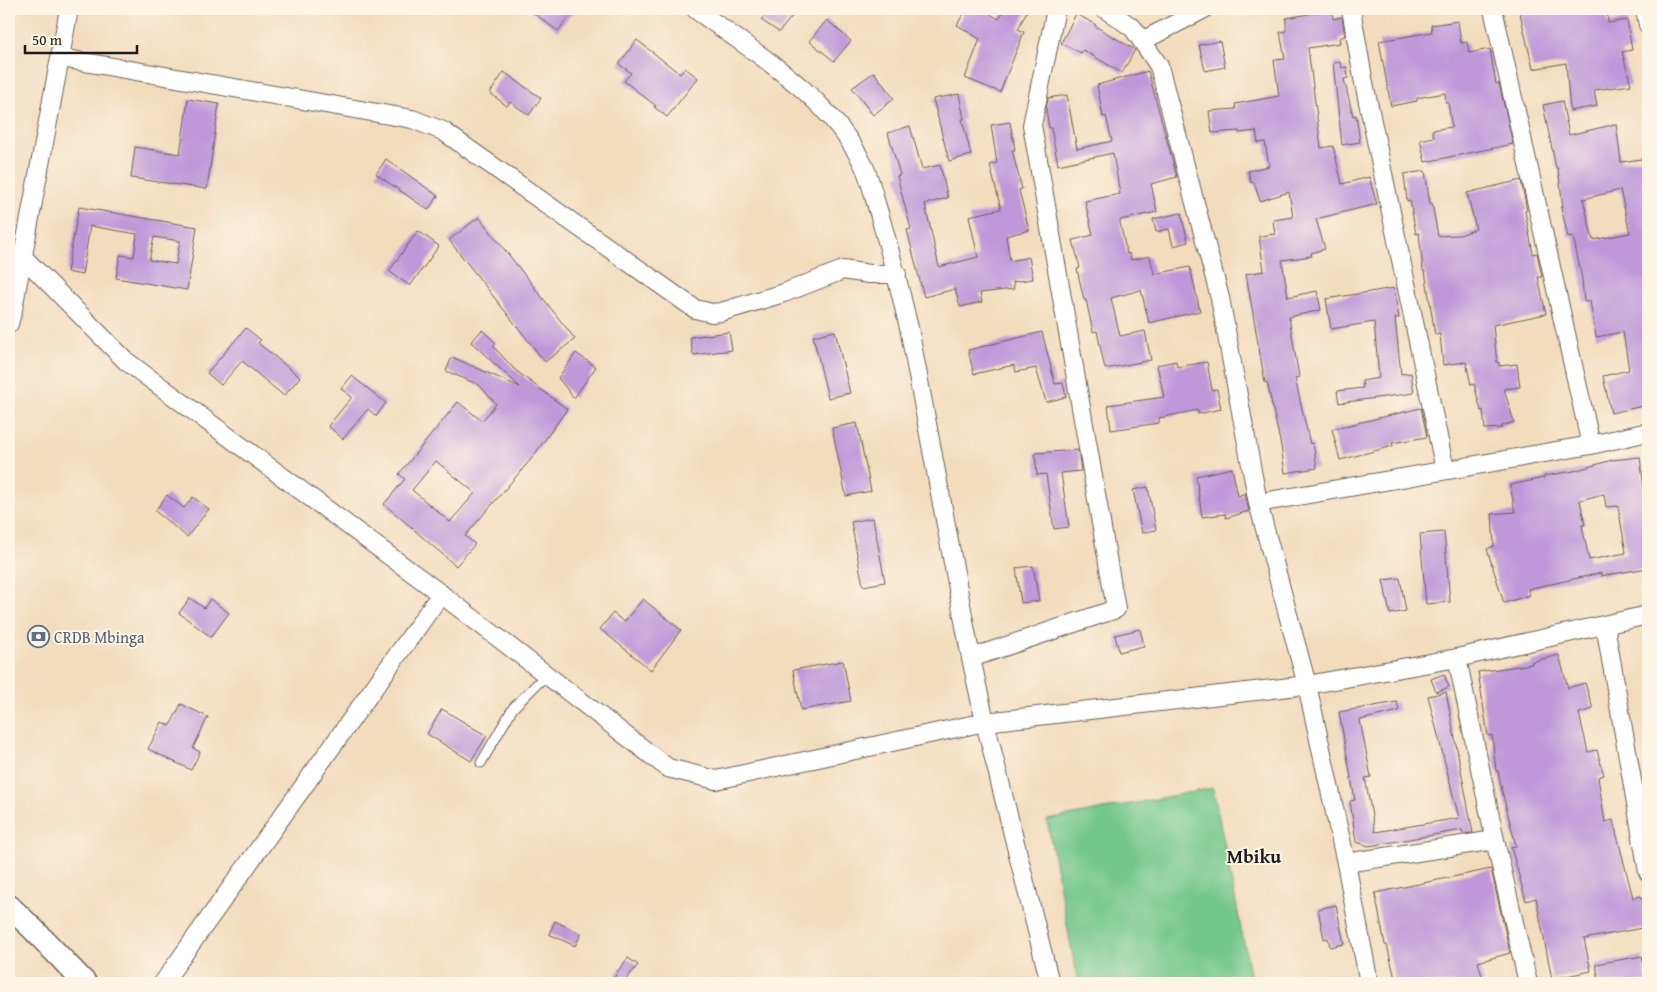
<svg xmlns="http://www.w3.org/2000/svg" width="1657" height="992" viewBox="0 0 1657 992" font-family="'Gentium Book Plus',serif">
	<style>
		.green { fill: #74c88c; stroke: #487254 }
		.building { fill: #c097d9; fill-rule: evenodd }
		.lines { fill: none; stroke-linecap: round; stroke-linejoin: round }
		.service-casing { stroke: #675f54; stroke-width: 11 }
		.minor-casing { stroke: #675f54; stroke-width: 20 }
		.tertiary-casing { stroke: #675f54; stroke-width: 25 }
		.service { stroke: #fff; stroke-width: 9 }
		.minor { stroke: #fff; stroke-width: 18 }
		.tertiary { stroke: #fff; stroke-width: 22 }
		.labels { text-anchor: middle; stroke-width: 4; stroke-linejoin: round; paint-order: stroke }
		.service-label { font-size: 16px; fill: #4e5e75; stroke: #fcf5e5; text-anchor: start }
		.quarter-label { font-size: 19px; font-weight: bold; fill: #1c1c1c; stroke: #fcf5e5 }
	</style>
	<rect width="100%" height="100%" fill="#fcf5e5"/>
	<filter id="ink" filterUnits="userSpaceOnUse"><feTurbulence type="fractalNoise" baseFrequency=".02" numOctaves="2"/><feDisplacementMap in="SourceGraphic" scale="10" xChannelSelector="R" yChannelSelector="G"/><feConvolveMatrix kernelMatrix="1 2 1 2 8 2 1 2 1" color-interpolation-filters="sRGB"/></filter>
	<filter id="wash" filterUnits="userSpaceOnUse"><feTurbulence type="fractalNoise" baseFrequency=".0096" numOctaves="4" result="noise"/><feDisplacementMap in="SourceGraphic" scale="20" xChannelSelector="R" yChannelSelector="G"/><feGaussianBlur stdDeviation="1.12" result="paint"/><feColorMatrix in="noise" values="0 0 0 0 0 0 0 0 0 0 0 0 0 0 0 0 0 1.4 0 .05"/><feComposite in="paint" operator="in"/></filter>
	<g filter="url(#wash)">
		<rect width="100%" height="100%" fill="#f3dcbd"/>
		<!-- green -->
		<path class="green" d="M1213,788L1252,983H1078L1047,820Z"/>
		<g id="blocks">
			<!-- building -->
			<g class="building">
				<path d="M528,9H575L558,31Z"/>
				<path d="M769,9H798L779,32L761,20Z"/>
				<path d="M966,9H981L999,19L1004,9H1028L1018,29L1024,32L1000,92L965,78L980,39L957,25Z"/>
				<path d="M1519,9H1607L1608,23L1627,20L1632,50L1622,52L1631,85L1594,90L1597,106L1570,111L1566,63L1533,69Z"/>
				<path d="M1332,10L1333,19L1342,17L1345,36L1339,38L1340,43L1308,48L1321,148L1333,146L1342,184L1369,177L1377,204L1316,219L1325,249L1311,253L1312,256L1282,260L1288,297L1317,291L1321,310L1289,317L1299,377L1295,378L1310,444L1313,443L1317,468L1285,473L1281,446L1267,382L1265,383L1246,274L1264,271L1259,236L1275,234L1273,220L1293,217L1289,192L1260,201L1254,182L1251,183L1248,171L1269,166L1265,142L1258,143L1256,131L1239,133V131L1212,133L1209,111L1236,109L1235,104L1279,96L1274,60L1285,59L1280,32L1286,31V18Z"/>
				<path d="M1076,14L1095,24V26L1134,49L1135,50L1122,73L1083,50L1081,53L1061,43Z"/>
				<path d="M827,20L851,41L834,61L809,41Z"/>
				<path d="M1458,21L1461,43L1467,42L1469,53L1490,49L1496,84L1499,83L1513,144L1425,162L1420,140L1434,137L1432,130L1452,127L1448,103H1446L1445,93L1417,98V101L1391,106L1379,41L1432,32L1431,25Z"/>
				<path d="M637,40L680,74L685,68L698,78L667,117L654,107L656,106L624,81L631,73L619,64Z"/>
				<path d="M1220,41L1225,67L1205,71L1199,45Z"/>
				<path d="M1340,62L1342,68L1347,67L1348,78L1344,79L1353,116L1356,115L1360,142L1342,145L1333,63Z"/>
				<path d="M1148,71L1177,177L1151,184L1157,212L1120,220V223L1127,254L1129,253L1131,260L1150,256L1154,274L1190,267L1200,311L1149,323L1141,290L1111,298L1120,336L1145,331L1151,360L1105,369L1097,331L1093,332L1086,300H1084L1077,269L1080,268L1073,240L1093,235L1085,201L1120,194L1113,153L1058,165L1051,128H1049L1046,110L1048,98L1067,95L1077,149L1112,141L1106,116L1103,117L1097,85Z"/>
				<path d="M504,72L541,98L529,115L510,102L507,106L490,93Z"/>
				<path d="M874,72L894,99L873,115L852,88Z"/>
				<path d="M959,94L964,119H962L971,155L949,161L933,99Z"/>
				<path d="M188,99L219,104L207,189L131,178L135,147L180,154Z"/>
				<path d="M1562,101L1569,135L1616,124L1621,162L1648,158V405L1611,413L1603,376L1629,370L1623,332L1596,337L1590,301L1584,302L1582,279L1573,236L1568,237L1561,207H1563L1558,168H1556L1543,105ZM1620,190L1630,233L1593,240L1583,199Z"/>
				<path d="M1010,122L1015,150H1012L1022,189L1019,190L1029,230L1006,236L1010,261L1029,257L1033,279L1013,282L1014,289L980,293L982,302L960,307L955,289L924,297L907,230L911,229L897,176L900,175L888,133L910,126L922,169L940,165L948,198L925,204L939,267L978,257L969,216L1001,209L990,165L997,163L991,125Z"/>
				<path d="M386,159L438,196L428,210L376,174Z"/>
				<path d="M1425,171L1430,204L1432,203L1438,236L1460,235L1476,229L1467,193L1521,180L1527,210L1525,211L1533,254L1537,253L1539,263L1542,277H1538L1546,314L1493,325L1497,363L1499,362V366L1517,364L1520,387L1504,389L1514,422L1502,426V428L1485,429L1483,410L1481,411L1474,384L1471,385L1466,362L1443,365L1440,334L1435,335L1425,271H1423L1419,233L1416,234L1410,200L1407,201L1404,174Z"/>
				<path d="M79,207L197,227L187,290L116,278L120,255L134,257L137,234L90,226L82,275L67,272ZM154,237L180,241L176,264L149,260Z"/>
				<path d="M1181,213L1188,242L1173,246L1169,229L1156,232L1153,219Z"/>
				<path d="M479,217L575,339L545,362L449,240Z"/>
				<path d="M418,231L439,246L410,286L389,271Z"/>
				<path d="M1394,288L1399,318H1395L1401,374L1411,373L1414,393L1339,403L1337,391L1363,388L1362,381L1379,378L1374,322L1331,329L1326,299Z"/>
				<path d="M246,328L261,340L258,343L300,377L284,396L242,361L221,385L207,373Z"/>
				<path d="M482,330L496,343L493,346L515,370L567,409L532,458L465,536L475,544L456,566L384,504L405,479L399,474L458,402L482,421L496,404L479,385L446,371L452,357L520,387L471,342ZM436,461L475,493L450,522L412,490Z"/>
				<path d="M835,331L850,393L828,398L813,336Z"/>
				<path d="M729,332L732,350L693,355L690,337Z"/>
				<path d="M1042,332L1055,384L1063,383L1066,397L1046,402L1036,368L1016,372L1014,365L974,374L968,350Z"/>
				<path d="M576,353L596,367L574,398L558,378Z"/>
				<path d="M1176,361L1177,367L1207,362L1212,390L1217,389L1221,409L1198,414V410L1159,418V423L1111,430L1108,405L1164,397L1157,365Z"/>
				<path d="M352,376L386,403L376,416L368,409L343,439L328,426L352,397L341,389Z"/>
				<path d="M1421,408L1427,437L1392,443L1393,446L1340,460L1332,429Z"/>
				<path d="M857,423L871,491L846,496L832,428Z"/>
				<path d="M1078,450L1081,471L1061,473L1069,527L1054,529L1046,474L1037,475L1035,453Z"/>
				<path d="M1640,457L1648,520V568L1601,576V573L1528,589L1530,595L1504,603L1487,549L1494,546L1492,514L1515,512L1510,485L1544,478V476L1574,471L1612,460ZM1604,494L1606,507L1618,506L1626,553L1589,560L1582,525H1585L1580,500Z"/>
				<path d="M1232,468L1238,496L1245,493L1249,511L1226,518L1225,514L1202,517L1196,476Z"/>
				<path d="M1148,487L1156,530L1142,533L1133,490Z"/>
				<path d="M167,495L184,508L193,497L209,509L187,537L155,511Z"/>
				<path d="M873,518L885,582L863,586L851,522Z"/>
				<path d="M1444,532L1450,602L1426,604L1420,534Z"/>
				<path d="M1033,566L1039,601L1021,603L1016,568Z"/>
				<path d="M1400,578L1406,611L1390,614L1383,580Z"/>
				<path d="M190,598L204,608L210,599L229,613L211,637L179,613Z"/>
				<path d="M643,599L681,630L651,670L600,629L613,613L624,622Z"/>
				<path d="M1140,629L1144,646L1119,652L1115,635Z"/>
				<path d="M1559,655L1568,688L1585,683L1593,709L1579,713L1588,752L1597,750L1604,775L1598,777L1605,822L1613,820L1633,898L1641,896L1647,927L1584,939L1591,971L1552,979L1536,898L1526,901L1511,847L1516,846L1502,791L1498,771H1496L1492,735L1488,736L1478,672L1532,664L1531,662Z"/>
				<path d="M843,661L851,701L801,710L793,670Z"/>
				<path d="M1444,674L1449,687L1436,692L1431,679Z"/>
				<path d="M1446,692L1473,833L1463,834L1462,830L1369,846L1356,842L1350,801L1355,800L1339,712L1397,702L1399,711L1360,720L1371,777L1365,778L1375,832L1459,818L1428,696Z"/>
				<path d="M181,704L208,717L193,748L200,752L191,770L148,749L162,722L170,726Z"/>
				<path d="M442,709L487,736L471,761L427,734Z"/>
				<path d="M1491,869L1510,953L1478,962L1484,983H1396L1387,945H1385L1375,893Z"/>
				<path d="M1336,905L1344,944L1330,947L1328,938L1324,939L1318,909Z"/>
				<path d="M555,921L581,934L575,946L549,934Z"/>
				<path d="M1642,956L1647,982L1599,983L1596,964Z"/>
				<path d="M628,958L638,965L623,983H612L617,972Z"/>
			</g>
		</g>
	</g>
	<g filter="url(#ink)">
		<use href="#blocks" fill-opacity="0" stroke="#675f54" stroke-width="1"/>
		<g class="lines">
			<defs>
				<path id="service" d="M481,763L513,708L546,675"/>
				<g id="minor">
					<path d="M695,9C755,53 830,96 864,166C871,181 874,198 879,213C890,251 900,289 909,328L971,658L985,722L1050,983"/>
					<path d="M1105,9L1133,28L1159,66L1220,298L1258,503L1307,685L1346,863L1369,983"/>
					<path d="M1351,9L1363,78L1445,470"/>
					<path d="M1493,9L1591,445"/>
					<path d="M1645,9L1648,25"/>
					<path d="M1142,41L1204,9"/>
					<path d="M61,58L412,119L443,131L695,309L712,313L721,312L784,293L843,270L869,274H897"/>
					<path d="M22,256L126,361L441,594L668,768L716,780L985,722L1307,685L1457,658L1648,615"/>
					<path d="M9,324L13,309L69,9"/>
					<path d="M1258,503L1591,445L1648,432"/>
					<path d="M1605,625L1648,872"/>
					<path d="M971,658L1116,609L1032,125L1056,9"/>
					<path d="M1457,658L1495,840L1528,983"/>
					<path d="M1346,863L1495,840"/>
					<path d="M163,983L441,594"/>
				</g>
				<path id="tertiary" d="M9,906L34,930L85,983"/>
			</defs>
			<!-- service casing -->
			<use href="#service" class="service-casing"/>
			<!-- minor casing -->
			<use href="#minor" class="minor-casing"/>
			<!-- tertiary casing -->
			<use href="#tertiary" class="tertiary-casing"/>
			<!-- service -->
			<use href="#service" class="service"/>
			<!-- minor -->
			<use href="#minor" class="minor"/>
			<!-- tertiary -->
			<use href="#tertiary" class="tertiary"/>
		</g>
	</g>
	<!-- icons -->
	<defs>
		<symbol id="bank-ring" viewBox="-11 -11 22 22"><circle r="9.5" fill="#fcf5e5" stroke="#5c6f8a" stroke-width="1.5"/><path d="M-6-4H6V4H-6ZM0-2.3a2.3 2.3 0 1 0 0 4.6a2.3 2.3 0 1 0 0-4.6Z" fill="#5c6f8a"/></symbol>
	</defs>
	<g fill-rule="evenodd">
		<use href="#bank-ring" x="26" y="624" width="25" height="25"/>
	</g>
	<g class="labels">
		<!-- service labels -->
		<g class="service-label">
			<text x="54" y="643">CRDB Mbinga</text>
		</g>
		<!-- quarter labels -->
		<g class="quarter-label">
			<text x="1254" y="863">Mbiku</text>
		</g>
	</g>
	<!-- margin -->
	<rect width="1657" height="992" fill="none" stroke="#fcf5e5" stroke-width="30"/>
	<!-- scale -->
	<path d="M25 45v8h112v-8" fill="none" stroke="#1c1c1c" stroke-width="2.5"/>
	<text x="32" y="45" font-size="15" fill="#1c1c1c" stroke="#fcf5e5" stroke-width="4" paint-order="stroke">50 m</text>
</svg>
